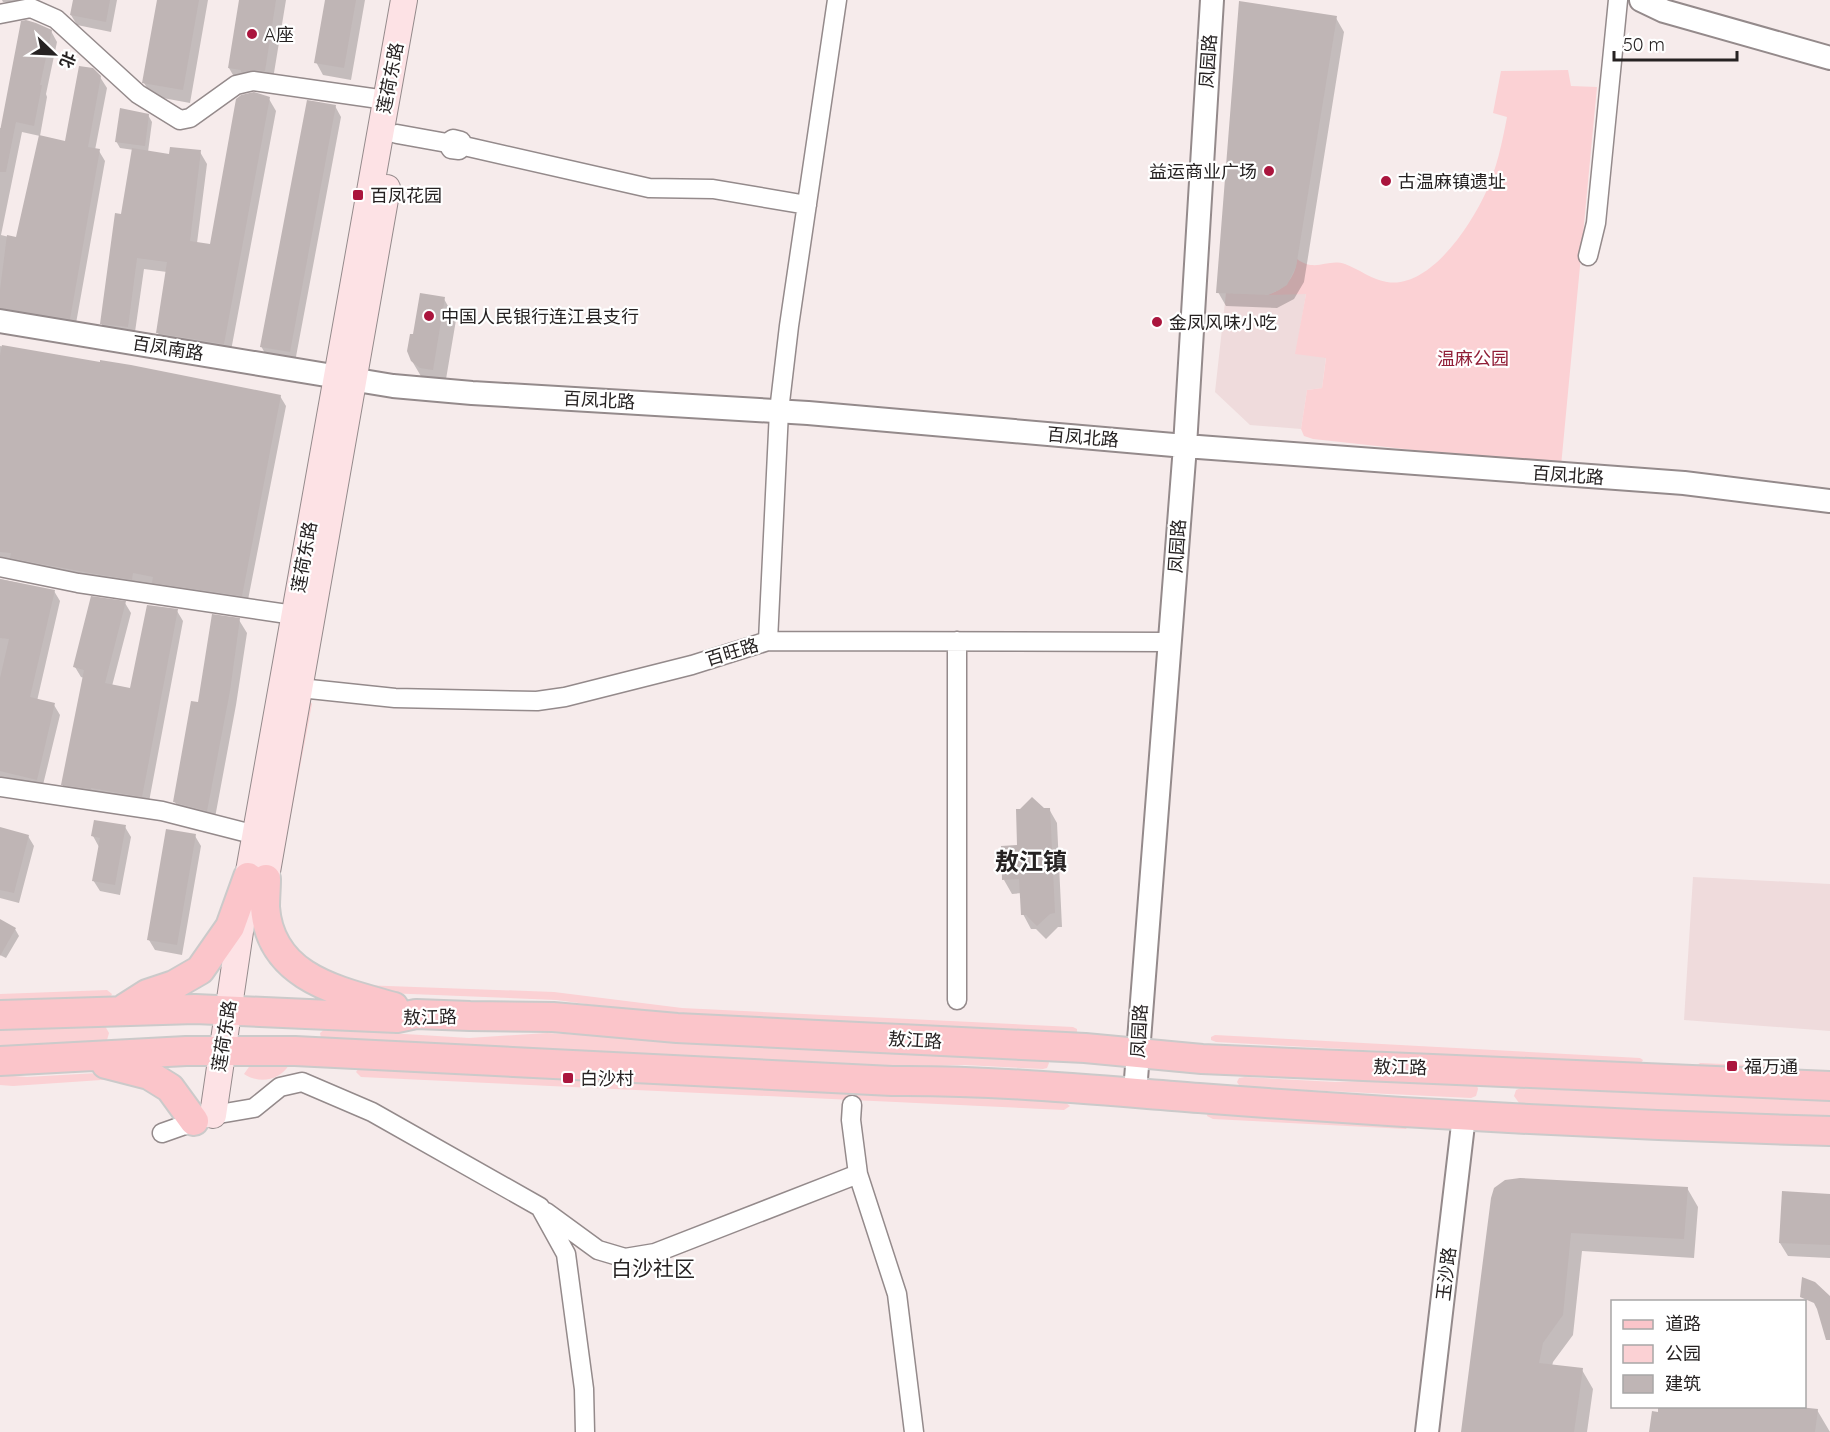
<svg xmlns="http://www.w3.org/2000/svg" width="1830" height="1432" viewBox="0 0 1830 1432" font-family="Quicksand,'Noto Sans SC',sans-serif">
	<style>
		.built { fill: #efdbdc }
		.green { fill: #fbd1d4 }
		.shadow { fill: #0003 }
		.building { fill: #bfb5b5 }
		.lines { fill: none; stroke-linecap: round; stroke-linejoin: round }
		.minor-casing { stroke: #948a8b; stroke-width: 21 }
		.tertiary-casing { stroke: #948a8b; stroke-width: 26 }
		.secondary-casing { stroke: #948a8b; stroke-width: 28 }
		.primary-casing { stroke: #cbcaca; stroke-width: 32 }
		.minor { stroke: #fff; stroke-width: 18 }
		.tertiary { stroke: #fff; stroke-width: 22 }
		.secondary { stroke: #fde2e5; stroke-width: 26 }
		.primary { stroke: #fbc5ca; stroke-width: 28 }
		.poi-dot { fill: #aa153d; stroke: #fff; stroke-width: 2 }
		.labels { text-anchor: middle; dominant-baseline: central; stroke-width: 4.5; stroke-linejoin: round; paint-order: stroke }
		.poi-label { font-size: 18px; fill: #262222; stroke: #fff; text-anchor: start }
		.street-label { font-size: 18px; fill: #262222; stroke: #fff }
		.park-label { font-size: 18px; fill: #901e37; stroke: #fff }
		.quarter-label { font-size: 21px; fill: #262222; stroke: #fff }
		.district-label { font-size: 24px; font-weight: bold; fill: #262222; stroke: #fff }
	</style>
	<rect width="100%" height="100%" fill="#f6ebeb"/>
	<!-- built -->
	<path class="built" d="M 1226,293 L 1306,294 L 1296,353 L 1326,357 L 1322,388 L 1307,390 L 1301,429 L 1250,425 L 1215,392 Z
		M 1693,877 L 1830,884 L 1830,1031 L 1684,1020 Z"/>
	<!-- green -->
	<path class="green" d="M 1568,70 L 1571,86 L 1597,87 L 1561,466 L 1313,439 L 1304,436 L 1301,429 L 1307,390 L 1322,388 L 1326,358 L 1295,354 L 1306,294 L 1268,295 C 1286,288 1295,278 1297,259 C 1316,273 1327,258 1345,264 C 1359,269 1372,280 1387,282 C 1430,289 1471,225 1486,192 C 1497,168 1502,143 1507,117 L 1493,113 L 1501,71 Z
		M 309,699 L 312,704 L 289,825 L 287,830 Z
		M 361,985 L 554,992 L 682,1008 L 1073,1027 L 1077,1029 L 1077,1032 L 1073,1035 L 676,1016 L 556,1000 L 361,992 Z
		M 107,990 L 112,994 L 108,1002 L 0,1005 L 0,994 Z
		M 97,1025 L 105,1026 L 109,1033 L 107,1040 L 101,1042 L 0,1046 L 0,1028 Z
		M 325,1029 L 469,1038 L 547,1033 L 1042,1058 L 1047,1059 L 1049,1063 L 1047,1068 L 1043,1069 L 964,1065 L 893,1068 L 321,1038 L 320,1033 Z
		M 1215,1035 L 1640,1058 L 1643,1060 L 1640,1065 L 1216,1042 L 1211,1040 L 1211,1037 Z
		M 1700,1063 L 1772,1066 L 1774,1070 L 1700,1069 L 1696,1066 Z
		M 251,1064 L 289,1065 C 279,1081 259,1084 244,1074 Z
		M 359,1068 L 1065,1102 L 1070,1106 L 1064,1110 L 361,1077 L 356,1072 Z
		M 115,1072 L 116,1079 L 13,1086 L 0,1085 L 0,1075 L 27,1077 Z
		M 1245,1077 L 1335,1082 L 1415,1079 L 1477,1085 L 1478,1089 L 1476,1096 L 1471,1098 L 1244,1087 L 1239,1085 L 1237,1082 L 1239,1078 Z
		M 1521,1088 L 1830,1101 L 1830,1118 L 1519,1103 L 1514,1096 L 1516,1090 Z
		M 1208,1112 L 1409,1125 L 1406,1129 L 1213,1119 L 1207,1116 Z"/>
	<!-- shadow -->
	<path class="shadow" d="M 2,0 L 32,0 L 31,3 L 3,2 Z
		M 74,0 L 117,0 L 111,32 L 77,25 L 71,15 Z
		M 159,0 L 208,0 L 190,103 L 152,96 L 144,83 Z
		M 240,0 L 286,0 L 272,85 L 237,82 L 229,68 Z
		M 327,0 L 365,0 L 351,80 L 323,75 L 316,62 Z
		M 1336,18 L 1344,32 L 1304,282 L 1294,299 L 1277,308 L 1226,306 L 1218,292 Z
		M 51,31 L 57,42 L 46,94 L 47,97 L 40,136 L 22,132 L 1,235 L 17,239 L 100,77 L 107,88 L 95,150 L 99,151 L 105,161 L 75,329 L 0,317 L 0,128 L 2,128 Z
		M 269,99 L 276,111 L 230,356 L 165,345 L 158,333 L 167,272 L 144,269 L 134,339 L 108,335 L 101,323 L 134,150 L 120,148 L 116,141 L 148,115 L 152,122 L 148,152 L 170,156 L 200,152 L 207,164 L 197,243 L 211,245 Z
		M 335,106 L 341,117 L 295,362 L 267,357 L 261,346 Z
		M 444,299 L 456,320 L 444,391 L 425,383 L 412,361 L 414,336 Z
		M 0,346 L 280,396 L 286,406 L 247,605 L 139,582 L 137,589 L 0,568 Z
		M 0,579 L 54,591 L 60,601 L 37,701 L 54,705 L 60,715 L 42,789 L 0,779 Z
		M 125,603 L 131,613 L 112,686 L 132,690 L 177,611 L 183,621 L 148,807 L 68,795 L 62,784 L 84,678 L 81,677 L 75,667 Z
		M 239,620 L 247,633 L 236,705 L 214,823 L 182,815 L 175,802 L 200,704 Z
		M 1049,809 L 1057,823 L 1062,927 L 1058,927 L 1046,939 L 1036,929 L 1031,929 L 1023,914 L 1022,893 L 1012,894 L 1004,880 L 1019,846 L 1044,810 Z
		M 125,827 L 131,837 L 120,895 L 100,891 L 93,880 L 99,847 L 93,836 Z
		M 0,833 L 28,836 L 34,846 L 19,903 L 0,898 Z
		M 195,836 L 201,846 L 182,955 L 155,950 L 149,940 Z
		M 0,920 L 15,929 L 19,936 L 6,958 L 0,955 Z
		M 1687,1188 L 1698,1207 L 1694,1258 L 1582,1251 L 1573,1335 L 1553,1362 L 1552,1366 L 1582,1370 L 1593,1389 L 1587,1432 L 1463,1432 L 1492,1198 Z
		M 1830,1195 L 1830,1258 L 1788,1256 L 1780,1243 Z
		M 1804,1405 L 1807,1409 L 1817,1410 L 1830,1432 L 1650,1432 L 1670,1415 L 1671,1406 L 1688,1408 L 1804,1406 Z"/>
	<!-- building -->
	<path class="building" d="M 73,0 L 110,0 L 106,22 L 70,15 Z
		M 157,0 L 199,0 L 183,90 L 142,83 Z
		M 239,0 L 276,0 L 265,71 L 254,70 L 241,72 L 241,70 L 228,68 Z
		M 325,0 L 356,0 L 344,68 L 314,63 Z
		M 1239,1 L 1337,16 L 1296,267 L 1287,285 L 1279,290 L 1268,295 L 1216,293 Z
		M 26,20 L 36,23 L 52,30 L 40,85 L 42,85 L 34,126 L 16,122 L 6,172 L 0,172 L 0,131 L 21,21 Z
		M 79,66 L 93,68 L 101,76 L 88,147 L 100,149 L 70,319 L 0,308 L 0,290 L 7,235 L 16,237 L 39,135 L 65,141 Z
		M 254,92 L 270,97 L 224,344 L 156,333 L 167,262 L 137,258 L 128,327 L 100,324 L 115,213 L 121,214 L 132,148 L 169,154 L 170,147 L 201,150 L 190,241 L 210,244 L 236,99 L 241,95 Z
		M 307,100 L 336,105 L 290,352 L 260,347 Z
		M 120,108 L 149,114 L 145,146 L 115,142 Z
		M 420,293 L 445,297 L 433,370 L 420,368 L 411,361 L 407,351 L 410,334 L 413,334 Z
		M 2,345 L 100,362 L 100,360 L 131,365 L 281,395 L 242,596 L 152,583 L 153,577 L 133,573 L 132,580 L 90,573 L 10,558 L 11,553 L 0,552 L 0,356 Z
		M 0,579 L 55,590 L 30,697 L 55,703 L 37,780 L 0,771 L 0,678 L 9,639 L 0,638 Z
		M 91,596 L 126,601 L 105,683 L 130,688 L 147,605 L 178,609 L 142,797 L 91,788 L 91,789 L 61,785 L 84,670 L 73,667 Z
		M 212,614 L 240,618 L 230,691 L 207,811 L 173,802 L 191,701 L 198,702 Z
		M 1032,797 L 1044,808 L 1050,808 L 1055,913 L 1050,914 L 1037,926 L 1026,915 L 1021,915 L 1019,879 L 1002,880 L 1001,846 L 1017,845 L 1016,809 L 1020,809 Z
		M 94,820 L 126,825 L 115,885 L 92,881 L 100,838 L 91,836 Z
		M 0,827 L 29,835 L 14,893 L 0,890 Z
		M 166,829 L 196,834 L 177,945 L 147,940 Z
		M 0,919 L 16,928 L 0,956 Z
		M 1520,1178 L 1688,1187 L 1684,1239 L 1571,1233 L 1563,1315 L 1543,1343 L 1539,1363 L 1583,1368 L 1574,1432 L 1461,1432 L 1491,1198 L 1494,1188 L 1505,1180 Z
		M 1782,1191 L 1830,1194 L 1830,1245 L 1779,1243 Z
		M 1802,1277 L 1815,1282 L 1830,1296 L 1830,1340 L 1826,1340 L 1817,1309 L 1814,1303 L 1800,1297 Z
		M 1658,1407 L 1799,1407 L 1818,1409 L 1815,1432 L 1649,1432 L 1652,1411 L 1658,1412 Z"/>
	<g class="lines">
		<!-- minor casing -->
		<g class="minor-casing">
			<path id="minor" d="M 0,14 L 31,8 L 56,19 L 138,94 L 180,120 L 190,118 L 236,85 L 253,81 L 386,100
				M 397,134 L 447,143
				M 464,146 L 459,150 L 451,149 L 447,143 L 453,139 L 461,141 L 464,146 L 649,188 L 713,189 L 807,205
				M 1588,256 L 1596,223 L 1618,0
				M 0,567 L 78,583 L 294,615
				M 768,641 L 779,411 L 789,326 L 837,0
				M 300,688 L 395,698 L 537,701 L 565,697 L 692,665 L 768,641 L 1169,642
				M 0,787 L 162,811 L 256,835
				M 957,1000 L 957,641
				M 852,1105 L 851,1120 L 858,1174 L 897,1294 L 914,1432
				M 162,1133 L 213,1115 L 254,1108 L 280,1087 L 302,1082 L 372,1112 L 540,1207 L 566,1254 L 584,1389 L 585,1432
				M 546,1212 L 598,1250 L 625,1258 L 655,1253 L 858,1174"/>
		</g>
		<!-- tertiary casing -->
		<g class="tertiary-casing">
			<path id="tertiary" d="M 1641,0 L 1664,11 L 1830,58
				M 0,321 L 393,386 L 472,393 L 808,413 L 1185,446 L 1684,483 L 1830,501
				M 1135,1092 L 1185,446 L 1212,0
				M 1427,1432 L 1464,1116"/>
		</g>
		<!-- secondary casing -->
		<g class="secondary-casing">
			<path id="secondary" d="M 262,900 L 387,188
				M 213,1115 L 248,877 L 404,0"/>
		</g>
		<!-- primary casing -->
		<g class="primary-casing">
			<path id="primary" d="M 266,879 C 266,888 265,897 265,907 C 270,978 338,991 394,1007
				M 125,1008 L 147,994 L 174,985 L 200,970 L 230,927 L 248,877
				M 0,1015 L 195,1009 L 397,1018 L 416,1014 L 470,1016 L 553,1017 L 677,1028 L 1085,1048 L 1202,1059 L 1830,1086
				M 0,1061 L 186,1051 L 295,1051 L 892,1081 C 996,1080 1095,1090 1199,1098 C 1409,1114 1619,1125 1830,1131
				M 106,1064 L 149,1075 L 170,1088 L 194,1121"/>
		</g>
		<!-- minor -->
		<use href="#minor" class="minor"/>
		<!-- tertiary -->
		<use href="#tertiary" class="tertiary"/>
		<!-- secondary -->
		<use href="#secondary" class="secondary"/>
		<!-- primary -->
		<use href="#primary" class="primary"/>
	</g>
	<!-- markers -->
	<g class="poi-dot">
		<circle cx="252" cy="34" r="6"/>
		<circle cx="1269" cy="171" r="6"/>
		<circle cx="1386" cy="181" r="6"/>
		<rect x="352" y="189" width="12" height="12" rx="3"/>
		<circle cx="429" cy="316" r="6"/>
		<circle cx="1157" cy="322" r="6"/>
		<rect x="1726" y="1060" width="12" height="12" rx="3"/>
		<rect x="562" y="1072" width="12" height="12" rx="3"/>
	</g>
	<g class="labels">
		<!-- poi labels -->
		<g class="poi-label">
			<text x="264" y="34">A座</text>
			<text x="1257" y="171" text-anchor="end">益运商业广场</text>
			<text x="1398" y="181">古温麻镇遗址</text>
			<text x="370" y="195">百凤花园</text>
			<text x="441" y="316">中国人民银行连江县支行</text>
			<text x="1169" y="322">金凤风味小吃</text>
			<text x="1744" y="1066">福万通</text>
			<text x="580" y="1078">白沙村</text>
		</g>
		<!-- street labels -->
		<g class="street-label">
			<text transform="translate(1208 61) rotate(-86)">凤园路</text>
			<text transform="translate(390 78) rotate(-79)">莲荷东路</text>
			<text transform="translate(168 348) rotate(9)">百凤南路</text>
			<text transform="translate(599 400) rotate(3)">百凤北路</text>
			<text transform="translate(1083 437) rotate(5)">百凤北路</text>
			<text transform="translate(1568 475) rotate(4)">百凤北路</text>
			<text transform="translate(1177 546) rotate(-86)">凤园路</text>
			<text transform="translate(304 557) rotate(-80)">莲荷东路</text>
			<text transform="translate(732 652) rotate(-17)">百旺路</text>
			<text transform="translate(430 1017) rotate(-1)">敖江路</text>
			<text transform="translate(1139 1031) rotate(-87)">凤园路</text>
			<text transform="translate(224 1036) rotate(-81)">莲荷东路</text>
			<text transform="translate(915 1040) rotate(3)">敖江路</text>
			<text transform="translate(1400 1067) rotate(1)">敖江路</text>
			<text transform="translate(1446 1274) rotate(-83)">玉沙路</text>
		</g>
		<!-- park labels -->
		<g class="park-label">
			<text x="1473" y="358">温麻公园</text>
		</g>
		<!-- quarter labels -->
		<g class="quarter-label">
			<text x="653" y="1268">白沙社区</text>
		</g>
		<!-- district labels -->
		<g class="district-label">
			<text x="1031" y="861">敖江镇</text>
		</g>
	</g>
	<!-- legend -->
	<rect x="1611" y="1300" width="195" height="108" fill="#ffffff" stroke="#a8a7a7" stroke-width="1.5"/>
	<rect x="1623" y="1320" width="30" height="9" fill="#fbc5ca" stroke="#a8a7a7" stroke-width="1.5"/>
	<text x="1665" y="1330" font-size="18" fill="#262222">道路</text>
	<rect x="1623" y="1345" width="30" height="18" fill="#fbd1d4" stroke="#a8a7a7" stroke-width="1.5"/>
	<text x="1665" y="1360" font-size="18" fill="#262222">公园</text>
	<rect x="1623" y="1375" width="30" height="18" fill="#bfb5b5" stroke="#a8a7a7" stroke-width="1.5"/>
	<text x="1665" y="1390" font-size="18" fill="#262222">建筑</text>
	<!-- north arrow -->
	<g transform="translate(54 54) rotate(113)" stroke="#ffffff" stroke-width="4.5" paint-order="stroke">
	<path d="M0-4.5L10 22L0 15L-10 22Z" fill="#262222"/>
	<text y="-9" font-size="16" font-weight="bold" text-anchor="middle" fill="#262222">北</text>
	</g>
	<!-- scale -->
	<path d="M1614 51v9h123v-9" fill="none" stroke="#262222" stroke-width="3"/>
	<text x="1623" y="51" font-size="18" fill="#262222" stroke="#ffffff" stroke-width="4.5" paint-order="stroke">50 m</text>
</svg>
